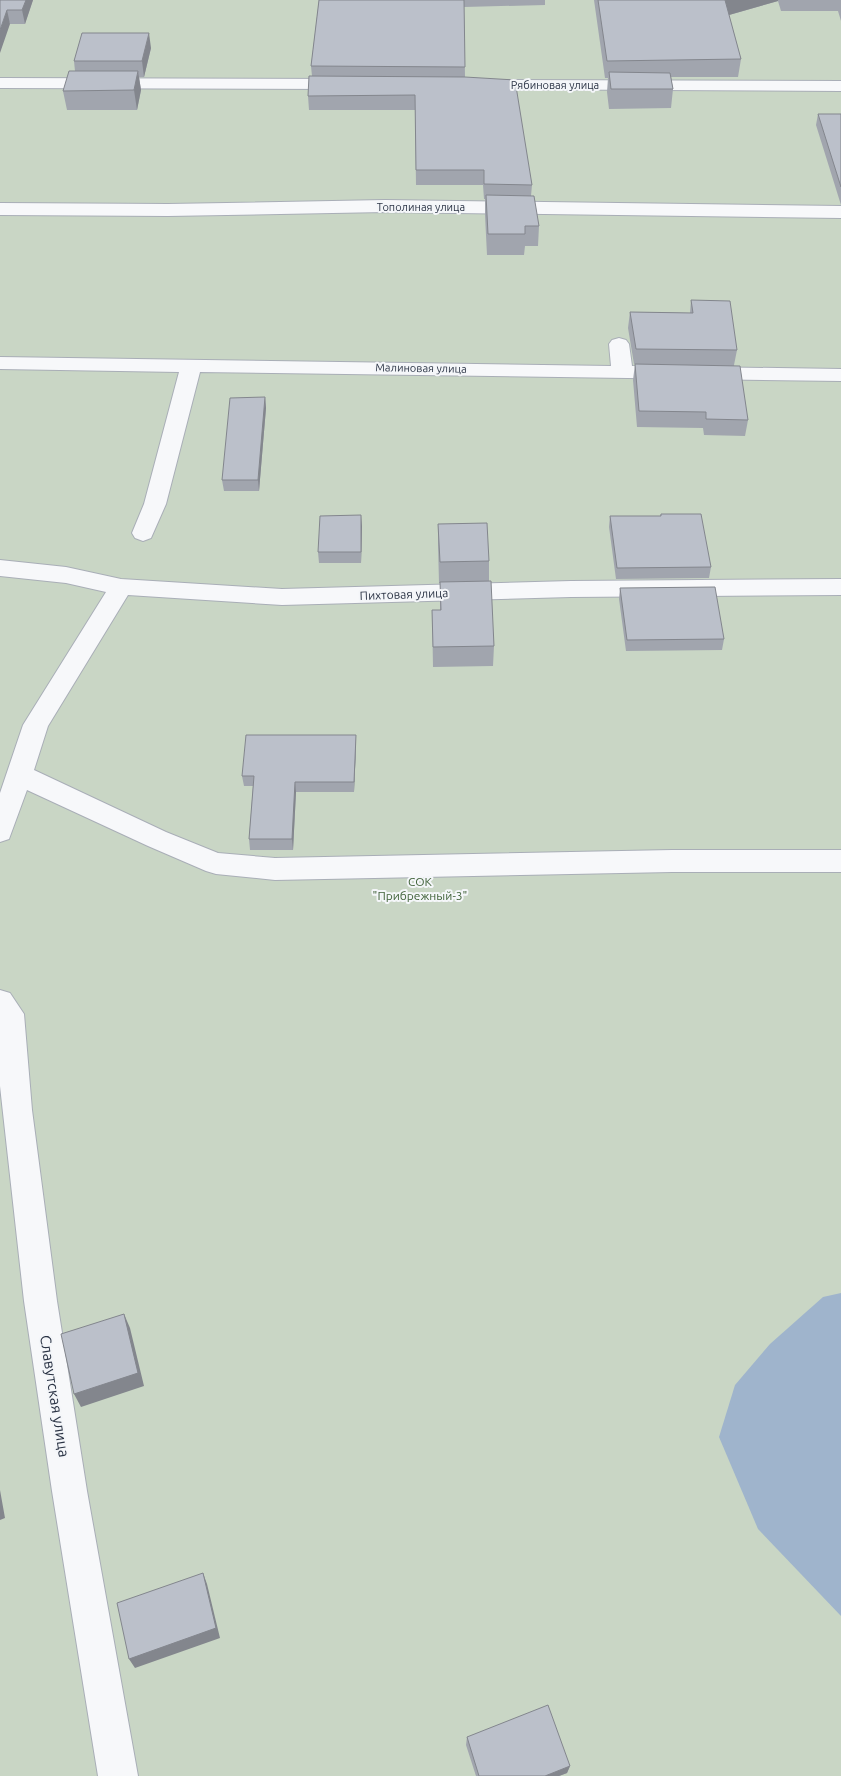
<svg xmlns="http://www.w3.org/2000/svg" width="841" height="1776" viewBox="0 0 841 1776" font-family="Ubuntu,sans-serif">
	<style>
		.green { fill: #c9d6c5 }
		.water { fill: #9fb4cc }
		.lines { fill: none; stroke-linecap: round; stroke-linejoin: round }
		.minor-casing { stroke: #a9aeb7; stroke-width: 2 }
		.minor { fill: #f7f8fa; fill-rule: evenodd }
		.wall { fill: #a1a5ae }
		.shaded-wall { fill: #83868d }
		.building { fill: #bbc0ca; stroke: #83868d }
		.labels { text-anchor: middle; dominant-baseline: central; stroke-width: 4; stroke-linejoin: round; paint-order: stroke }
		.far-street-label { font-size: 11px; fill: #2b3445; stroke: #f4f6f9 }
		.street-label { font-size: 12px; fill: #2b3445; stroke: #f4f6f9 }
		.park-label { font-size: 12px; fill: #3f6138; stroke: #f4f6f9 }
		.near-street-label { font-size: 15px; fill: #2b3445; stroke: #f4f6f9 }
	</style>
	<rect width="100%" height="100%" fill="#e4e7ec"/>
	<!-- green -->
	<path class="green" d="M 0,0 L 841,0 L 841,1776 L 0,1776 Z"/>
	<!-- water -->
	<path class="water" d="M 841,1293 L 841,1616 L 758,1529 L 719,1437 L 735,1385 L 770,1344 L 823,1297 Z"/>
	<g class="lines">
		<!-- minor casing -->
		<g class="minor-casing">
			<path id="minor" d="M 0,78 L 346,79 L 352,80 L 354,84 L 352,88 L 346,89 L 0,88 Z
				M 479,80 L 841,81 L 841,91 L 473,89 L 471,85 L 473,81 Z
				M 385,200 L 841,206 L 841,218 L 385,212 L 168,216 L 0,215 L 0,203 L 168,204 Z
				M 619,338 L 626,340 L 629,344 L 632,366 L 841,369 L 841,381 L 200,372 L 166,504 L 151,538 L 143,541 L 135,538 L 132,533 L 144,504 L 179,372 L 0,369 L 0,357 L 611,366 L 609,344 L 612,340 Z
				M 0,560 L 66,567 L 121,579 L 282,589 L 571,581 L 841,579 L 841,595 L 571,597 L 282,605 L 128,595 L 48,726 L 34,770 L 166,832 L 218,853 L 275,858 L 672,850 L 841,850 L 841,872 L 672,872 L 275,880 L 216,874 L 206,871 L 148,846 L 27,790 L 9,839 L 0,842 L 0,793 L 23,725 L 106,592 L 66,583 L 0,576 Z
				M 0,990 L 10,993 L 24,1014 L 32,1110 L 57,1301 L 87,1491 L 138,1776 L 98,1776 L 52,1491 L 24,1301 L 0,1086 Z"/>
		</g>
		<!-- minor -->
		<use href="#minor" class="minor"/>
	</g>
	<!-- wall -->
	<path class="wall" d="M 0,0 L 33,0 L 25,24 L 10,24 Z
		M 319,0 L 545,0 L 545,5 L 464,7 L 465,77 L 532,185 L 531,196 L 539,226 L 538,246 L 525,246 L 524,255 L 487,255 L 485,215 L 485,199 L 484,199 L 483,185 L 416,185 L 415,110 L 309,110 L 308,96 L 312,76 L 311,66 Z
		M 594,0 L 841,0 L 841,21 L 838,11 L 781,11 L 778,1 L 729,15 L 741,59 L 738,77 L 671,77 L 673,89 L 671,108 L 609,109 L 607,92 L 608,78 L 605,78 Z
		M 151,48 L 144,77 L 139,77 L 141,90 L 137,110 L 67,110 L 63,91 L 75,71 L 74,61 Z
		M 818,114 L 841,114 L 841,205 L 816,125 Z
		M 691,300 L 737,350 L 734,365 L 748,420 L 745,436 L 704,435 L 703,428 L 637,427 L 633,380 L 635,364 L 634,364 L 628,328 L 630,312 L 690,313 Z
		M 265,397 L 266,408 L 259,491 L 224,491 L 222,480 Z
		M 661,514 L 711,567 L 709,578 L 616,579 L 609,527 L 610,516 L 660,516 Z
		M 438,524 L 489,561 L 489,581 L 494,646 L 493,666 L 433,667 L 432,610 L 440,610 L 440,583 L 439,583 L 438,544 Z
		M 362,526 L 361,563 L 319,563 L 318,552 Z
		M 620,588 L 724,639 L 722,650 L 626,651 L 619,599 Z
		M 356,735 L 356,746 L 354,792 L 296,792 L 293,850 L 250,850 L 249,839 L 253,786 L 244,786 L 242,776 Z
		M 467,1737 L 570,1766 L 567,1773 L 559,1776 L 476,1776 L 466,1745 Z"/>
	<!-- shaded-wall -->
	<path class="shaded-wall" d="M 26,0 L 33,0 L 25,24 L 22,10 Z
		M 724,0 L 778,0 L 778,1 L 722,17 Z
		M 7,10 L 10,24 L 0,53 L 0,30 Z
		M 149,33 L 151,48 L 144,77 L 142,61 Z
		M 138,71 L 141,90 L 137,110 L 134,90 Z
		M 265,397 L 266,408 L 259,491 L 258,480 Z
		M 361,515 L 362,526 L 361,563 Z
		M 356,735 L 356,746 L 354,792 L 354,782 Z
		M 295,782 L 296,792 L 293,850 L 292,839 Z
		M 124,1314 L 130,1328 L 144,1386 L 81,1407 L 74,1394 Z
		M 0,1490 L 5,1518 L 0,1520 Z
		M 203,1573 L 207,1584 L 220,1638 L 135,1668 L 129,1659 Z
		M 570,1766 L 567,1773 L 559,1776 L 545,1776 Z"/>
	<!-- building -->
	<path class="building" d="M 0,0 L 26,0 L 22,10 L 7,10 L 0,30 Z
		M 319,0 L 464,0 L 465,67 L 311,66 Z
		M 598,0 L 725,0 L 741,59 L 607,61 Z
		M 82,33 L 149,33 L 142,61 L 74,61 Z
		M 69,71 L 138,71 L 134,90 L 63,91 Z
		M 609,72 L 670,73 L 673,89 L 611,89 Z
		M 309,76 L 465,77 L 515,80 L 532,185 L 484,184 L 484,170 L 416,170 L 415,95 L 308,96 Z
		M 818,114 L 841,114 L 841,187 Z
		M 486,195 L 534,196 L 539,226 L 525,226 L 525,234 L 488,234 Z
		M 691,300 L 730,301 L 737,350 L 636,349 L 630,312 L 693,313 Z
		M 635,364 L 740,366 L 748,420 L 706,419 L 706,412 L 639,411 Z
		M 265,397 L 258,480 L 222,480 L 230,398 Z
		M 661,514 L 701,514 L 711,567 L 617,568 L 610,516 L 661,516 Z
		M 361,515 L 361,552 L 318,552 L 320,516 Z
		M 487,523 L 489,561 L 440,562 L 438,524 Z
		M 491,581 L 494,646 L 433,647 L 432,610 L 441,610 L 440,582 Z
		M 715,587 L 724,639 L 627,640 L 620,588 Z
		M 246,735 L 356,735 L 354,782 L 295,782 L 292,839 L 249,839 L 254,776 L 242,776 Z
		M 124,1314 L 138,1373 L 74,1394 L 61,1334 Z
		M 203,1573 L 216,1628 L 129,1659 L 117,1603 Z
		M 548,1705 L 570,1766 L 545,1776 L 479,1776 L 467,1737 Z"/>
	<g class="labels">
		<!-- far-street labels -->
		<g class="far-street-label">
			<text x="555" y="85">Рябиновая улица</text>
			<text x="421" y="207">Тополиная улица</text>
			<text transform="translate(421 368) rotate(1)">Малиновая улица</text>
		</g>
		<!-- street labels -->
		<g class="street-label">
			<text transform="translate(404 594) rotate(-2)">Пихтовая улица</text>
		</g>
		<!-- park labels -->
		<g class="park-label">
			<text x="420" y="881">СОК<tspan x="420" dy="14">"Прибрежный-3"</tspan></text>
		</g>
		<!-- near-street labels -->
		<g class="near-street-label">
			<text transform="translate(55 1396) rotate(81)">Славутская улица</text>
		</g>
	</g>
</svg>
